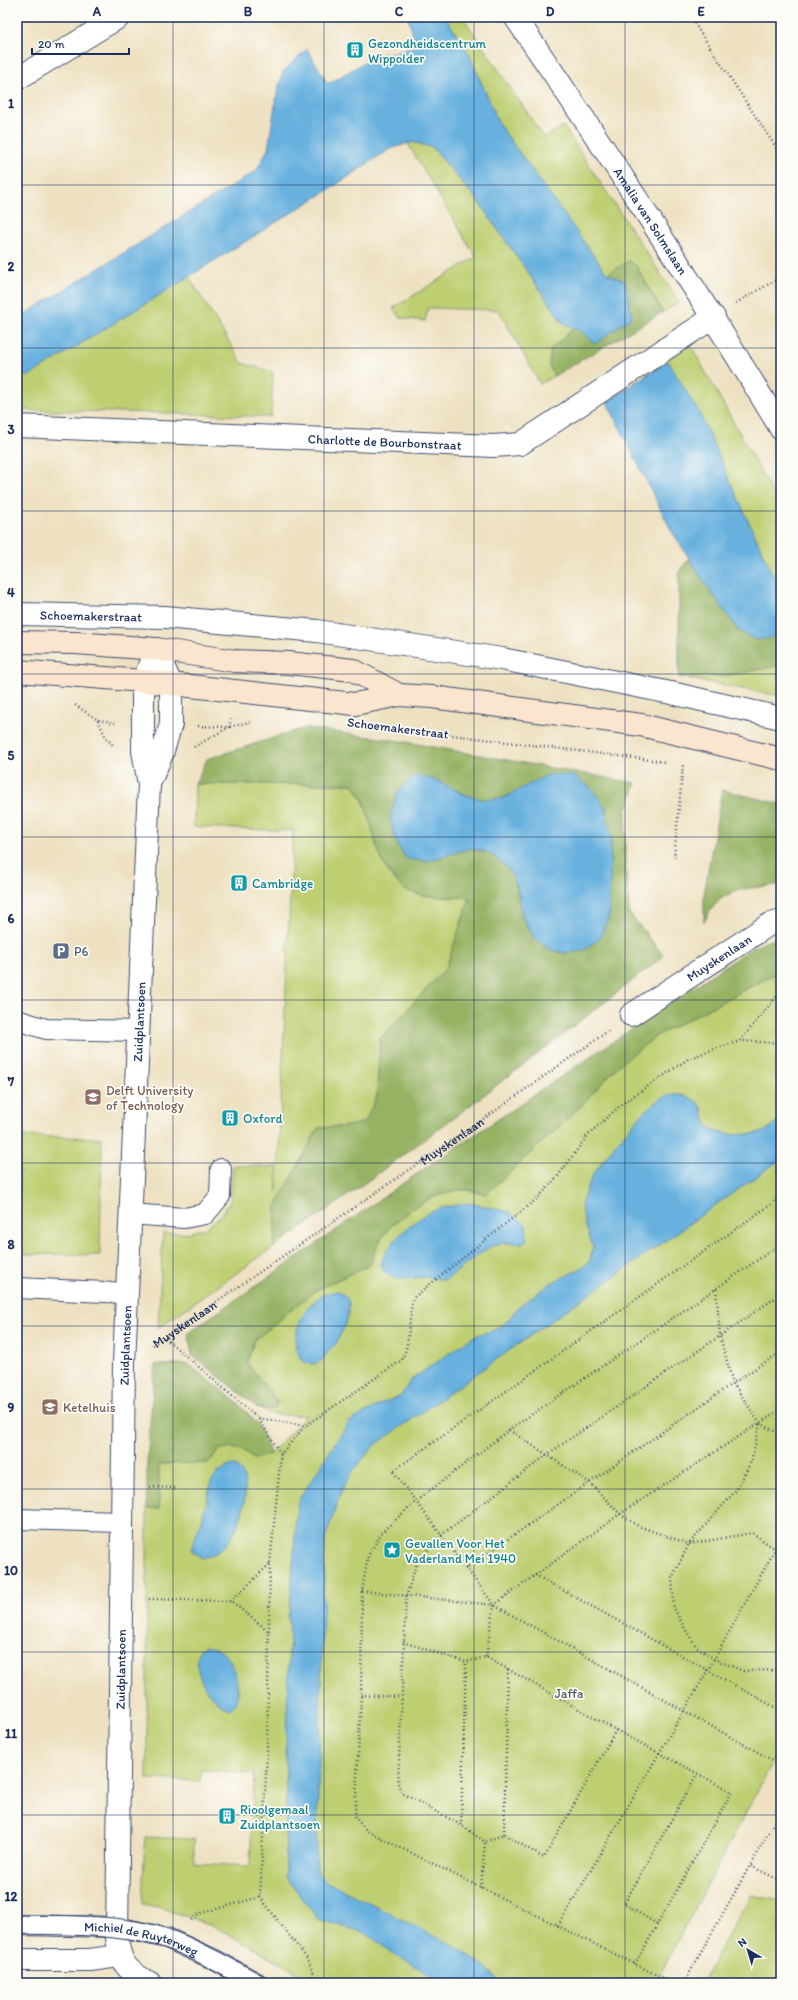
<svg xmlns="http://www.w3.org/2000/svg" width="798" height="2000" viewBox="0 0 798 2000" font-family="Itim,sans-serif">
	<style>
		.green { fill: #becf72; stroke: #6c7f68; fill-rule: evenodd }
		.forest { fill: #96b264; stroke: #587061; fill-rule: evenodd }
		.water { fill: #68b1df; stroke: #42709e }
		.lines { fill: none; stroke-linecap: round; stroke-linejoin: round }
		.service-casing { stroke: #3b4a6d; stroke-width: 22 }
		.minor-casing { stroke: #3b4a6d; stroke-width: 24 }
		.tertiary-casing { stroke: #3b4a6d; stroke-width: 24 }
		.secondary-casing { stroke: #3b4a6d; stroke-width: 24 }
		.path { stroke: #3b4a6d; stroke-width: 2.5; stroke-dasharray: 1 3; stroke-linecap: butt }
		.service { stroke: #fff; stroke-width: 20 }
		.minor { stroke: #fff; stroke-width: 22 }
		.tertiary { stroke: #fff; stroke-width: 22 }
		.secondary { stroke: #fce5cf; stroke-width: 22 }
		.tram { stroke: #1b2f5e; stroke-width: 1 }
		.grid { fill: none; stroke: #1b2f5e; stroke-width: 1; stroke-opacity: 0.55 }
		.labels { text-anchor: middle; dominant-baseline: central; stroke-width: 3.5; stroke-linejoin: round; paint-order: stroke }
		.culture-label { font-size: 13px; fill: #0d838f; stroke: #fdfcf7; text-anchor: start }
		.street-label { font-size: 13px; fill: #1b2f5e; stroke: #fdfcf7 }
		.service-label { font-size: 13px; fill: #4e5e75; stroke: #fdfcf7; text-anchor: start }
		.education-label { font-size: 13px; fill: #785e54; stroke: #fdfcf7; text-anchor: start }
		.park-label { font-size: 13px; fill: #4c5f64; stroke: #fdfcf7 }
		.neatline { fill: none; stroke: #1b2f5e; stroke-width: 1.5 }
		.grid-label { font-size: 13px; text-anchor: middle; font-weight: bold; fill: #1b2f5e }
	</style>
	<rect width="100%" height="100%" fill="#fdfcf7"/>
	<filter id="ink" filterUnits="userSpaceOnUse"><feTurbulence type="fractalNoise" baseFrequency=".025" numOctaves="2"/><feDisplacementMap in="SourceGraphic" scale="8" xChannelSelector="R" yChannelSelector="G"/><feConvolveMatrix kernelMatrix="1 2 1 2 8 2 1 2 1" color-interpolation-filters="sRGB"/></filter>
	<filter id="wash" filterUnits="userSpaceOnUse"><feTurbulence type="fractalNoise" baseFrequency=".012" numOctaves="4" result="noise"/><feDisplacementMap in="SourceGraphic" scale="16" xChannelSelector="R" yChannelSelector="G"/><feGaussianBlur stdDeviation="0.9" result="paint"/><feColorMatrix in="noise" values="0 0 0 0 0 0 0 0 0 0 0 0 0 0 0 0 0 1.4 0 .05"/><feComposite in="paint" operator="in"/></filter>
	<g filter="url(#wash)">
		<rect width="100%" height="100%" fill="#eee1c1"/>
		<!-- green -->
		<path class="green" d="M 445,17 L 463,17 L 544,138 L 563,126 L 679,302 L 663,312 L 636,266 L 629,261 L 607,274 L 500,126 L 468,52 Z
			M 412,142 L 432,147 L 478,201 L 563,323 L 574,328 L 551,349 L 549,365 L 554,376 L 540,384 L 499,310 L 428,308 L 425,321 L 401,318 L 393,308 L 476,257 L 408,144 Z
			M 189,277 L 242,363 L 273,372 L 271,417 L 164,413 L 17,410 L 17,375 L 29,375 Z
			M 690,344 L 781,508 L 781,610 L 776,582 L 699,413 L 668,361 L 607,402 Z
			M 781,665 L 781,696 L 679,677 L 725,676 Z
			M 195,784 L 353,784 C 364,799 368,814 373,832 C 388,894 411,898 470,897 L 446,968 L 380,1039 L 377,1096 L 365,1122 L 349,1126 L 318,1128 L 276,1207 L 274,1247 L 158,1328 L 163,1233 L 187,1233 L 206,1228 L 222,1214 L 231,1200 L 233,1165 L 277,1167 L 277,1191 L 293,831 L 194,827 Z
			M 781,971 L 781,1119 L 764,1132 L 737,1135 L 719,1134 L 707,1126 L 702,1108 L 683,1095 L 668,1095 L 657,1101 L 642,1114 L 616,1144 L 594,1173 L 587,1188 L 585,1224 L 593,1247 L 590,1261 L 581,1269 L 562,1278 L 518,1307 L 506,1323 L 490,1332 L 476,1335 L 411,1380 L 401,1396 L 382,1403 L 300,1498 L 297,1507 L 290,1609 L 288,1616 L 290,1630 L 286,1749 L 286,1877 L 319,1919 L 366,1933 L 389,1951 L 434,1977 L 448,1983 L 316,1983 L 212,1925 L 158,1907 L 142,1904 L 145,1837 L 194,1839 L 194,1863 L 250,1866 L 254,1773 L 201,1770 L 200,1781 L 147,1779 L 147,1508 L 159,1509 L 158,1464 L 208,1463 L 220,1449 C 235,1447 242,1448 254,1459 L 270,1454 L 306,1416 L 271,1414 L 258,1408 L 275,1409 L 277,1401 L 247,1363 L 254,1341 L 314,1291 L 371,1264 C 374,1253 378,1242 385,1233 C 402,1212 440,1188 468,1190 C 474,1191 480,1193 486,1194 L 575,1112 L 619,1065 L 656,1036 ZM 470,1203 L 523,1243 L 500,1243 L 489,1247 L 445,1280 C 438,1279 430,1277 423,1277 C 408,1279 386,1283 381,1264 L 462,1205 ZM 339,1294 C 344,1297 349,1300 349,1306 C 350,1319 339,1341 330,1349 L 295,1347 C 296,1331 306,1301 323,1296 C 328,1294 334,1294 339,1294 ZM 211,1482 L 245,1496 L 242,1515 L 228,1542 L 200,1524 ZM 200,1649 L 231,1662 L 239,1693 L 206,1689 L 198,1666 Z
			M 20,1136 L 102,1138 L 100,1255 L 18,1254 Z
			M 781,1159 L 781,1747 L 655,1983 L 499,1983 L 492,1973 L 325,1881 L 318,1874 L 315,1858 L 325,1539 C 331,1516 338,1491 352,1472 C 359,1462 367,1454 375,1445 Z
			M 751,1895 L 781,1901 L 781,1983 L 701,1983 Z"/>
		<!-- forest -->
		<path class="forest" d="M 629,261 L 636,266 L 663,312 L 554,376 L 549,365 L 551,349 L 574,328 L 581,331 L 625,281 L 607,274 Z
			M 689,559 L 738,630 L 777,633 L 781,620 L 781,665 L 725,676 L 679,677 L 679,571 Z
			M 305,728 L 400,741 L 636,783 L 626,812 L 625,855 L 629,913 L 664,956 C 536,1056 408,1155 274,1247 L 276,1207 L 318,1128 L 349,1126 L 365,1122 L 377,1096 L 380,1039 L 446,968 L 470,898 C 449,896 427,899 407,891 C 403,889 399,884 396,880 C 368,852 377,814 353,784 L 195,784 L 207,759 ZM 438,781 C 457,791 483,807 505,797 C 514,794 522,788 530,784 L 611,834 L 609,915 L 600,938 C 592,942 574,953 566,953 C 546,953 530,936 523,918 C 517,902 520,884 508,869 C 499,857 485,852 471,848 Z
			M 722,790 L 781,804 L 781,884 C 745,890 722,885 704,922 L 704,894 Z
			M 781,936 L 781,971 L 656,1036 L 619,1065 L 575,1112 L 486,1194 C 480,1193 474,1191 468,1190 C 440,1188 402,1212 385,1233 C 378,1242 374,1253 371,1264 L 314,1291 L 254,1341 L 247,1363 L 277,1401 L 275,1409 L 258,1408 L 192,1355 L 188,1333 L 405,1182 L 753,947 Z
			M 188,1364 C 209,1381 234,1397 252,1418 C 261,1428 266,1441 270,1454 L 254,1459 C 243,1448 235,1447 220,1449 L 208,1463 L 159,1464 L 159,1509 L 147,1508 L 147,1462 L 155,1365 Z"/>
		<!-- water -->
		<path class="water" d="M 408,17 L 445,17 L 468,52 L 500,126 L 607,274 L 625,281 L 632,317 L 595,344 L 581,331 L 563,323 L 478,201 L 432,147 L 412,142 L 393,148 L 376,158 L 333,187 L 29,376 L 17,375 L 17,319 L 256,171 L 268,149 L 277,93 L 283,72 L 307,49 L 328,84 L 377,55 L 398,52 L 416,46 Z
			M 668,361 L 699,413 L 776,582 L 781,613 L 777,633 L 770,638 L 755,640 L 738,630 L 705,583 L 671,530 L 607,402 Z
			M 549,774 L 574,776 L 592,789 L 605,807 L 611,834 L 609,915 L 600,938 L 584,950 L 567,953 L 550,950 L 534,938 L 523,918 L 517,886 L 508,869 L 490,853 L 471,848 L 427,861 L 407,859 L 397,844 L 390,819 L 397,793 L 416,775 L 438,781 L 462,794 L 485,800 L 504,798 Z
			M 668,1095 C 680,1095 695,1095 701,1108 C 704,1113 703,1120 707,1125 C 715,1137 751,1136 763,1132 C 769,1130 776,1123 781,1119 L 781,1159 L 375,1445 L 352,1472 L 341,1492 L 325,1539 L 316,1867 L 318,1874 L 325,1881 C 353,1895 382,1910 410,1924 C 441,1940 478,1954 499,1983 L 448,1983 L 434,1977 L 389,1951 L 366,1933 L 318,1919 L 286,1877 L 286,1749 L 290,1630 L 288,1616 L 290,1609 L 297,1507 L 300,1498 L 349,1422 L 382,1403 L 401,1396 L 411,1380 L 476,1335 L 490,1332 L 506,1323 L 518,1307 L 551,1283 L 580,1269 L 590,1261 L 593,1247 L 585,1224 L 581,1205 L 587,1188 L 594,1173 L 616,1144 L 642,1114 L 657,1101 Z
			M 470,1203 L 509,1212 L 526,1225 L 527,1240 C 519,1246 509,1241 500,1243 C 485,1246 459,1271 445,1280 C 438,1279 431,1277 424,1277 C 412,1277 400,1283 388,1275 C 364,1261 415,1219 429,1213 C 442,1206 456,1206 470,1203 Z
			M 339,1291 L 347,1298 L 349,1305 L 346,1324 L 339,1336 L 337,1343 L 330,1349 L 322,1360 L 315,1364 L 304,1363 C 286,1342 301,1307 324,1295 C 329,1292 334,1292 339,1291 Z
			M 234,1465 C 257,1478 240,1526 228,1542 C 222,1551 212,1556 202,1558 L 191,1550 L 207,1505 L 211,1482 L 218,1473 L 226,1467 Z
			M 207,1646 C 214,1648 219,1649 224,1654 C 235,1663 246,1702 229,1709 C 209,1701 190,1671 200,1649 Z"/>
	</g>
	<g filter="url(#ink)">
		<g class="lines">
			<!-- service casing -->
			<g class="service-casing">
				<g id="service">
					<path d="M 17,1020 L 46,1029 L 139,1031"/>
					<path d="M 130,1214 L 184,1218 L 205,1214 L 220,1196 L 221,1169"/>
					<path d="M 17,1288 L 127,1293"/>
					<path d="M 17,1519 L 121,1522"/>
					<path id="s2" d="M 17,1925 L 117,1927 L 167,1938 L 215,1960 L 257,1983"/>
				</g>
			</g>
			<!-- minor casing -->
			<g class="minor-casing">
				<g id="minor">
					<path id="s3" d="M 515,17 C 608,152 697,289 781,429"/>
					<path id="s4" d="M 17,426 L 494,446 L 520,444 L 714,317"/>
					<path id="s5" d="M 17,614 L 165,617 L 317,631 L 502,659 L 671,693 L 781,718"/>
					<path id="s6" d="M 631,1015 L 770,924 L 781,921"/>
					<path d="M 17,1960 L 90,1960 L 119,1956"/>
				</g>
			</g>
			<!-- tertiary casing -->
			<g class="tertiary-casing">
				<g id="tertiary">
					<path d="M 17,79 L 119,17"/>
					<path d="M 149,784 L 162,754 L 171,724 L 171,684 L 156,649"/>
					<path id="s7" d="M 150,1983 C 127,1971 120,1964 117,1938 L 124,1364 L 149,784 L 143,751 L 143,681 L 156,649"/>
				</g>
			</g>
			<!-- secondary casing -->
			<g class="secondary-casing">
				<path id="secondary" d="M 17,642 L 76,643 L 156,649 L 235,661 L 289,663 L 353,670 L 399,695
					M 17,671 L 143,681 L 355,704 L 399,695 L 432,697 L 641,725 L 781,759"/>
			</g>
			<!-- path -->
			<g class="path">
				<path d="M 690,17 L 781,155"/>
				<path d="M 736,303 L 781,277"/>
				<path d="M 75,705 L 98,720 L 115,723"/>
				<path d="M 98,720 L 106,738 L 114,746"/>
				<path d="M 198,726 L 229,727 L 250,722"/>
				<path d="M 389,727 L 666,762"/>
				<path d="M 194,747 L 229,727 L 231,719"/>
				<path d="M 674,858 L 683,765"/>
				<path d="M 740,1041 L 781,991"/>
				<path d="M 781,1197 L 393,1471 L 494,1605 L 781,1765"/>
				<path d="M 716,1289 L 720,1336 L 733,1383 L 760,1424 L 781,1434"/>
				<path d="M 165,1338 L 258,1418 L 281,1454"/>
				<path id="s1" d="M 153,1345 L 495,1111 L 608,1031"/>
				<path d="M 259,1418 L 305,1426"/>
				<path d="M 760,1424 L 751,1462 L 737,1489 L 689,1544 L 672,1578 L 674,1608 L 685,1629 L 696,1646 L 714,1659 L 743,1671 L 776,1670 L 781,1668"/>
				<path d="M 509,1430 L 590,1483 L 620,1514 L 638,1526 L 689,1544 L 752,1533 L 781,1553"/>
				<path d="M 150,1487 L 177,1488"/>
				<path d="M 465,1569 L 733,1383 L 781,1352"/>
				<path d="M 535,1575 L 778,1709 L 781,1709"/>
				<path d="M 362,1591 L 494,1605 L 620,1514 L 781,1409"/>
				<path d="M 149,1599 L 231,1601 L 268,1631"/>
				<path d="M 231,1601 L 270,1564"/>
				<path d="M 403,1642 L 466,1662 L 486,1657 L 616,1730 L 732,1792 L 635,1964"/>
				<path d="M 486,1657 L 494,1605"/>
				<path d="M 361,1695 L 401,1697"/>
				<path d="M 616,1730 L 544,1858 L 504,1834 L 485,1842 L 461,1825 L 404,1794 L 398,1785 L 406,1597 L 417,1562 L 440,1536 L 548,1454 L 781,1294"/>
				<path d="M 461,1825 L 466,1662"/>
				<path d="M 504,1834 L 508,1669"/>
				<path d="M 751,1866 L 781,1881"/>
				<path d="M 481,1888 L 485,1842"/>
				<path d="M 260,1897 L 308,1960 L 313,1972 L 311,1983"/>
				<path d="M 191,1920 L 198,1914 L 260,1897 L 267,1752 L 270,1564 L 281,1454 L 305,1426 L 402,1360 C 411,1339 408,1320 413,1298 L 539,1197 L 558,1176 L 588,1135 L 622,1104 L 688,1059 L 711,1050 L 740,1041 L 781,1043"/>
				<path d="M 657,1924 L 624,1904 L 697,1774"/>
				<path d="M 558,1926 L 708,1670 L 781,1539"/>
				<path d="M 673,1983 L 367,1831 L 355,1817 L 361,1695 L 362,1591 L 368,1556 L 382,1532 L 415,1502 L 509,1430 L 781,1244"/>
				<path d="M 684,1983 L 781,1810"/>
			</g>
			<!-- service -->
			<use href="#service" class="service"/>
			<!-- minor -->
			<use href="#minor" class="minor"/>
			<!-- tertiary -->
			<use href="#tertiary" class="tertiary"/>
			<!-- secondary -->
			<use href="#secondary" class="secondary"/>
			<!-- tram -->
			<path class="tram" d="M 17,1915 C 66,1916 127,1913 174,1931 C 210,1945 243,1965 277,1983
				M 17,1934 C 59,1935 103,1934 145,1943 C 177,1949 207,1967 236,1983"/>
		</g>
	</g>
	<!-- grid -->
	<path class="grid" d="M 173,17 L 173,1983M 324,17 L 324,1983M 474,17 L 474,1983M 625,17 L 625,1983M 17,185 L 781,185M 17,348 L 781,348M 17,511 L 781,511M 17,674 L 781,674M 17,837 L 781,837M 17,1000 L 781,1000M 17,1163 L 781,1163M 17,1326 L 781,1326M 17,1489 L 781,1489M 17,1652 L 781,1652M 17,1815 L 781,1815"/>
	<!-- icons -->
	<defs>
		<g id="building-square" transform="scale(0.9)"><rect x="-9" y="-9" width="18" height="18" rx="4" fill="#0f9aa8" stroke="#fdfcf7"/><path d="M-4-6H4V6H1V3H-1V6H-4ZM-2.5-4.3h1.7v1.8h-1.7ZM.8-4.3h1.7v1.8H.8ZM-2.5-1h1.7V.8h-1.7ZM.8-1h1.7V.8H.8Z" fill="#fff"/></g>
		<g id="parking-square" transform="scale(0.9)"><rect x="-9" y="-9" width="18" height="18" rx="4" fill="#5c6f8a" stroke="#fdfcf7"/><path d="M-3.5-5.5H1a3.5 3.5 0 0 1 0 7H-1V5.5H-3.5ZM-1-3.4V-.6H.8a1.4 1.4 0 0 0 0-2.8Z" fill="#fff"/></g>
		<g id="university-square" transform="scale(0.9)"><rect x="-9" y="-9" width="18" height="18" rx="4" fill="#8d6e63" stroke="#fdfcf7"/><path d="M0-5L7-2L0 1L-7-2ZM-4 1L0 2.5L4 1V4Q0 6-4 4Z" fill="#fff"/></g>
		<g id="sight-square" transform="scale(0.9)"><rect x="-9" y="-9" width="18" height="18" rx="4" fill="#0f9aa8" stroke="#fdfcf7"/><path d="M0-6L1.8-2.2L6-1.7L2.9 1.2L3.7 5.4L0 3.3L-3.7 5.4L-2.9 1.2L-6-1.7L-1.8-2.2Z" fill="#fff"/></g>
	</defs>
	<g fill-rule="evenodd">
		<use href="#building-square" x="355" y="50"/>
		<use href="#building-square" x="239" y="883"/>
		<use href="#parking-square" x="61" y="951"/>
		<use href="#university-square" x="93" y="1097"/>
		<use href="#building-square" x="230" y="1118"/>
		<use href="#university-square" x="50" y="1407"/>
		<use href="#sight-square" x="392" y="1550"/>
		<use href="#building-square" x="227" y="1816"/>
	</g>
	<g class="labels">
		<!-- culture labels -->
		<g class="culture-label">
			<text x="368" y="43">Gezondheidscentrum<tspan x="368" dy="15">Wippolder</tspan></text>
			<text x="252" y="883">Cambridge</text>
			<text x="243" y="1118">Oxford</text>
			<text x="405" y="1543">Gevallen Voor Het<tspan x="405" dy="15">Vaderland Mei 1940</tspan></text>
			<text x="240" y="1809">Rioolgemaal<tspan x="240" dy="15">Zuidplantsoen</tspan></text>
		</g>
		<!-- street labels -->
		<g class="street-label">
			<text stroke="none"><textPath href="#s3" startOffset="245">Amalia van Solmslaan</textPath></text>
			<text stroke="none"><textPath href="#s4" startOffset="368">Charlotte de Bourbonstraat</textPath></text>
			<text stroke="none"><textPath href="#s5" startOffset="74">Schoemakerstraat</textPath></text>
			<text transform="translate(398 728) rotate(7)">Schoemakerstraat</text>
			<text stroke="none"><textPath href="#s6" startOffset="105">Muyskenlaan</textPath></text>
			<text stroke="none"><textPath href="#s7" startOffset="976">Zuidplantsoen</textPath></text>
			<text stroke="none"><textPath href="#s1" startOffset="362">Muyskenlaan</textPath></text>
			<text stroke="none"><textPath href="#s1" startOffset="38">Muyskenlaan</textPath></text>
			<text stroke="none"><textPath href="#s7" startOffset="652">Zuidplantsoen</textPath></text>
			<text stroke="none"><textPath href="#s7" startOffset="328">Zuidplantsoen</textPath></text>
			<text stroke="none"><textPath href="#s2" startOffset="126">Michiel de Ruyterweg</textPath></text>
		</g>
		<!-- service labels -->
		<g class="service-label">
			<text x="74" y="951">P6</text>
		</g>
		<!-- education labels -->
		<g class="education-label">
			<text x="106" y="1090">Delft University<tspan x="106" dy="15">of Technology</tspan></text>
			<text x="63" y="1407">Ketelhuis</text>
		</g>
		<!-- park labels -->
		<g class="park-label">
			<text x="569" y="1693">Jaffa</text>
		</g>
	</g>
	<!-- margin -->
	<rect width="798" height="2000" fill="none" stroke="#fdfcf7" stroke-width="44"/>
	<!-- north arrow -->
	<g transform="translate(748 1950) rotate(322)" stroke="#fdfcf7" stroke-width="3" paint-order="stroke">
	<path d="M0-3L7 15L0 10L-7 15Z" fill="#1b2f5e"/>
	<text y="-6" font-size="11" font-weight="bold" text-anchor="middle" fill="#1b2f5e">N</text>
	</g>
	<!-- scale -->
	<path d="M32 48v6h97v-6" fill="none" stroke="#1b2f5e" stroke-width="2"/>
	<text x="38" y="48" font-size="12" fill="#1b2f5e" stroke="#fdfcf7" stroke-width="3" paint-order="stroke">20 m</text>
	<rect x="22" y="22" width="754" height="1956" class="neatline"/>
	<g class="grid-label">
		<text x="97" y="16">A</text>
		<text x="248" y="16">B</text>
		<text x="399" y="16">C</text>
		<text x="550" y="16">D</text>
		<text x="701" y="16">E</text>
		<text x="11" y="108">1</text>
		<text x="11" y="271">2</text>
		<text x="11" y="434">3</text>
		<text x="11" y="597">4</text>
		<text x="11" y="760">5</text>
		<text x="11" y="923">6</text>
		<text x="11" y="1086">7</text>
		<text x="11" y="1249">8</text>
		<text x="11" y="1412">9</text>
		<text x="11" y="1575">10</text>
		<text x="11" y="1738">11</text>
		<text x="11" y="1901">12</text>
	</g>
</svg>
